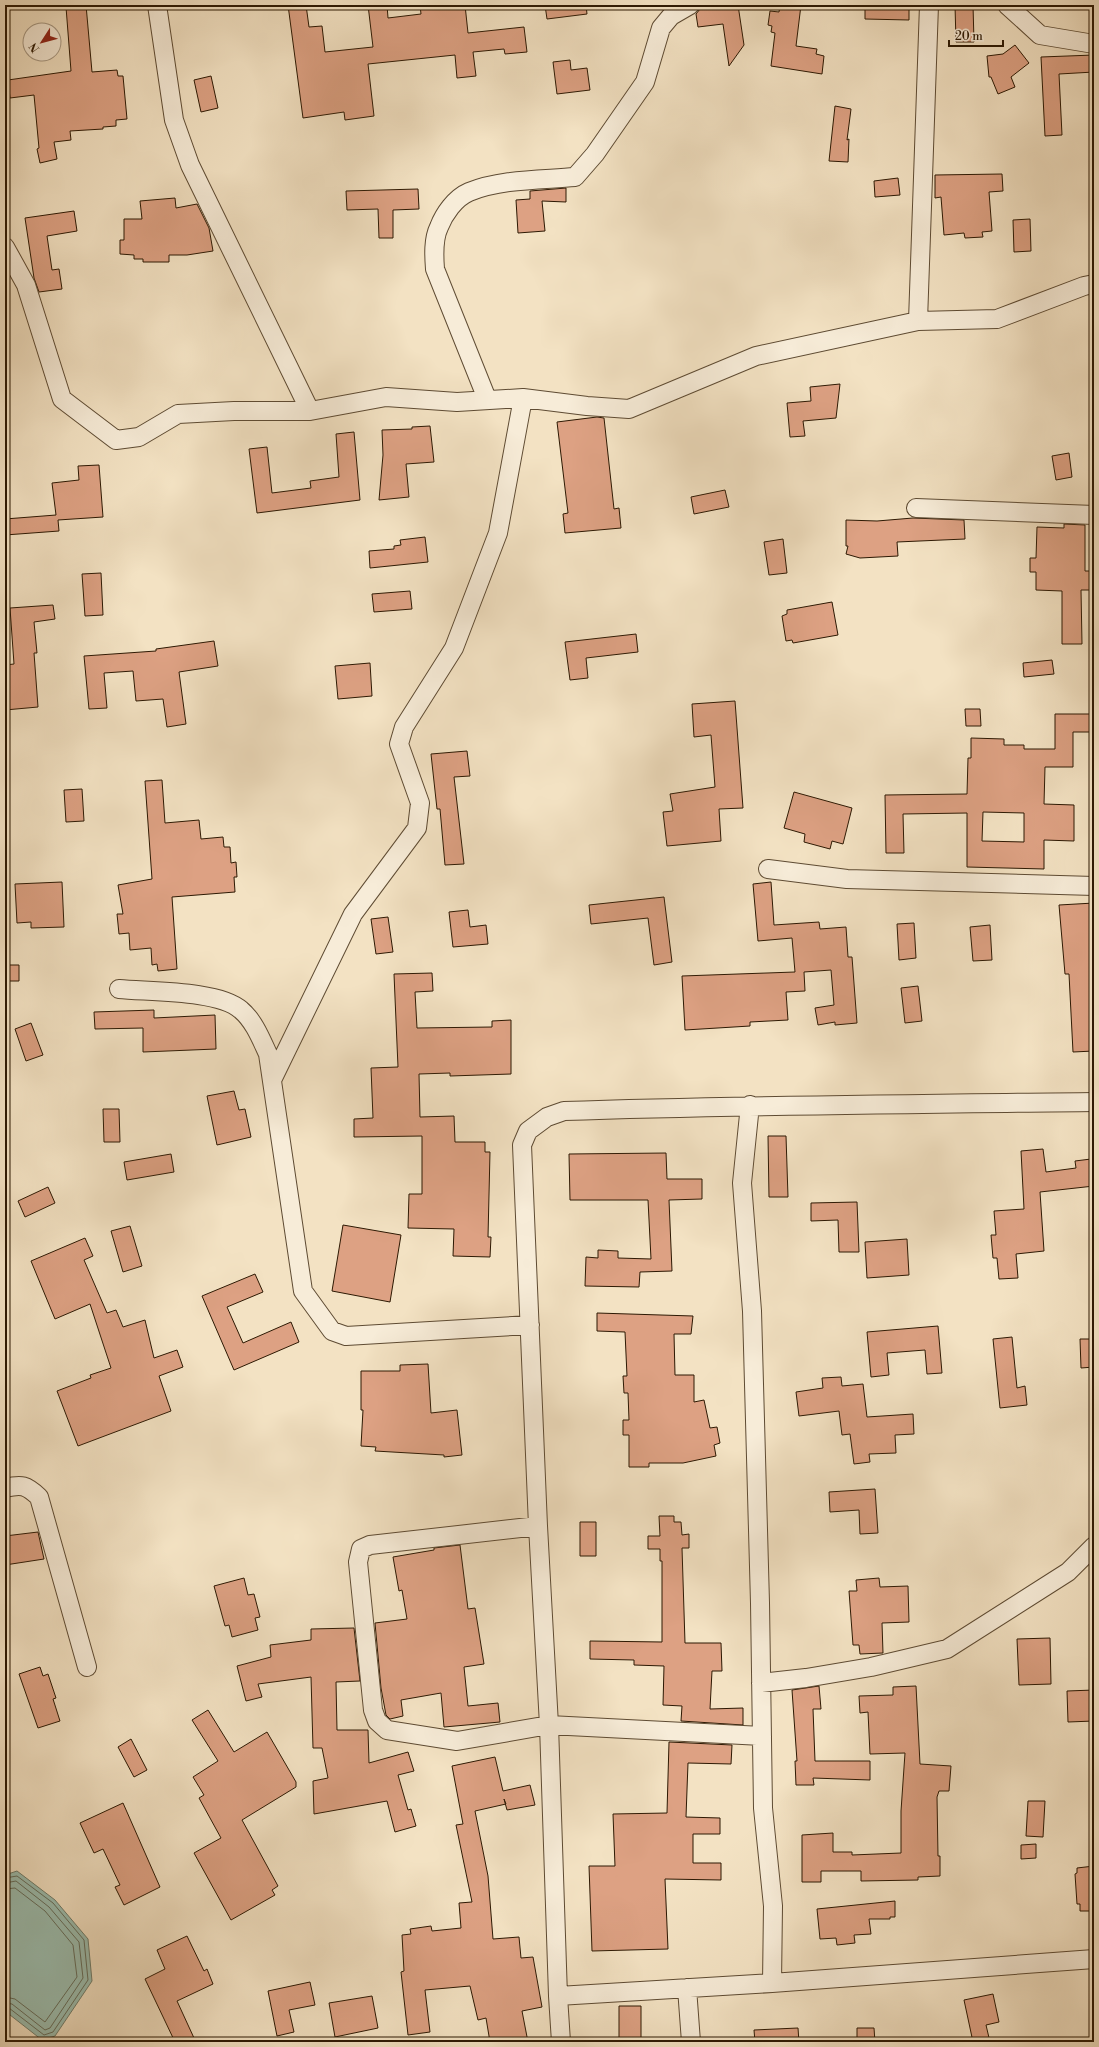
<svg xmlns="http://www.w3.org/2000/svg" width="1099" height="2047" viewBox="0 0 1099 2047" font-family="'Libre Bodoni',serif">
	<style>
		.water { fill: #9bbeb0; stroke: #6f7c6b }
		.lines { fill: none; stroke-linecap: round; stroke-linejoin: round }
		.shore { stroke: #646c5a; stroke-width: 1 }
		.building { fill: #dda183; stroke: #2d1903; fill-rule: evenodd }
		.minor-casing { stroke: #5e4b33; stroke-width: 20 }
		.minor { stroke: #f7ecd8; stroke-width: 18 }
	</style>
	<rect width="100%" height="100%" fill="#f3e2c3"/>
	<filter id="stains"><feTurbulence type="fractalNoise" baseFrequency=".005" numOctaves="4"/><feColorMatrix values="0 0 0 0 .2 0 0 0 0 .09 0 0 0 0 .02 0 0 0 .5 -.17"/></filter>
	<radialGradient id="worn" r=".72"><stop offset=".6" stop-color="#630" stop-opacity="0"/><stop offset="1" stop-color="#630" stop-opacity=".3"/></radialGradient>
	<!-- water -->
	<path class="water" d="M 17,1871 L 55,1900 L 88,1939 L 92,1981 L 55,2036 L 42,2040 L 5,2011 L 5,1875 Z"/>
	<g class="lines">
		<!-- shore -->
		<path class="shore" d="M 5,1878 L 17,1876 L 53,1903 L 84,1940 L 88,1980 L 53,2032 L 44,2035 L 9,2008 L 5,2008
			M 5,1883 L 16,1881 L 49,1907 L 79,1942 L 83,1978 L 50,2028 L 45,2030 L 12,2004 L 5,2003
			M 5,1889 L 15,1888 L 45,1911 L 73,1945 L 77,1977 L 45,2022 L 15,1999 L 5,1997"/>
	</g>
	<!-- building -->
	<path class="building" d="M 86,5 L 92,72 L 117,70 L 118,76 L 123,76 L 127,119 L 116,120 L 116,126 L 103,127 L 103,129 L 70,131 L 71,140 L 54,142 L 57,159 L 40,163 L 37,149 L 39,148 L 34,95 L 10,98 L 8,80 L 71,71 L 66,7 Z
		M 288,5 L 306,5 L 309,27 L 322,26 L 325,52 L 373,47 L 368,5 L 387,5 L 388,18 L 421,14 L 420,5 L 465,5 L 468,33 L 524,27 L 527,52 L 505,54 L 504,49 L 473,52 L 476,76 L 457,78 L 455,55 L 368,64 L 374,116 L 345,120 L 344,112 L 303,118 Z
		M 545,5 L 586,5 L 587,14 L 547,19 Z
		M 727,5 L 738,5 L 744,45 L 729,66 L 723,24 L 698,27 L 696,14 L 700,9 Z
		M 780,5 L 801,5 L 796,46 L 817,49 L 816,54 L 824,56 L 822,74 L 771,66 L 775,33 L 771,32 L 772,26 L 768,25 L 770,11 L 779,12 Z
		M 865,5 L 909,5 L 909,20 L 865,19 Z
		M 955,5 L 973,5 L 974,42 L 956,42 Z
		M 1015,45 L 1029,63 L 1011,77 L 1015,87 L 998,94 L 991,77 L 989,77 L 987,56 L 1003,54 Z
		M 1094,55 L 1094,72 L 1059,74 L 1062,135 L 1045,136 L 1041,57 Z
		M 570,60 L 571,70 L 587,68 L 590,90 L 557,94 L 553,62 Z
		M 211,76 L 218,108 L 201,112 L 194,80 Z
		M 835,106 L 851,109 L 847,140 L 849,139 L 848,162 L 829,161 Z
		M 1002,174 L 1003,191 L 989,192 L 992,231 L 982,232 L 983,237 L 965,238 L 964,233 L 944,235 L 941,197 L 935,198 L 935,175 Z
		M 898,178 L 900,195 L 875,197 L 874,181 Z
		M 566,188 L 566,202 L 542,201 L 545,231 L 518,233 L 516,200 L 530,199 L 530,191 Z
		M 418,189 L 419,209 L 393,210 L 393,238 L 379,238 L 378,209 L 347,210 L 346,191 Z
		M 175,198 L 176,208 L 197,204 L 209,228 L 213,251 L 187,255 L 169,255 L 169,262 L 143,262 L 143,259 L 134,259 L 134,255 L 120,254 L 120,240 L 124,240 L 124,219 L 142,219 L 140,201 Z
		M 74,211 L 77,231 L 47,236 L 52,270 L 59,269 L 62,289 L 39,292 L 34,278 L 25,218 Z
		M 1030,219 L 1031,251 L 1014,252 L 1013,220 Z
		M 840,384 L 836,418 L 803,421 L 805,436 L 790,437 L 787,403 L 811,401 L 810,387 Z
		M 597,417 L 604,418 L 614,509 L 619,508 L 621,528 L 565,533 L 563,514 L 568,513 L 557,422 Z
		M 430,426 L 434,462 L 406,464 L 409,497 L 379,500 L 383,455 L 382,430 L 412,429 L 412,427 Z
		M 354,432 L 360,500 L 257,513 L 249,449 L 267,447 L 272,493 L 311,488 L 310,481 L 339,477 L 336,434 Z
		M 1069,453 L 1072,477 L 1056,480 L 1052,456 Z
		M 99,465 L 103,517 L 58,520 L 59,531 L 5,535 L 5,519 L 56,515 L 52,483 L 79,480 L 78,466 Z
		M 725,490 L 729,507 L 694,514 L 691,497 Z
		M 913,518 L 964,520 L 965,539 L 897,542 L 898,556 L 860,558 L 846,554 L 848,546 L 846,546 L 846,520 L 877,521 Z
		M 1064,524 L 1085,525 L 1085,571 L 1094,571 L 1094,590 L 1081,590 L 1082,644 L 1062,644 L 1062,591 L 1036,590 L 1036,572 L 1030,572 L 1030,558 L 1036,558 L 1037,527 L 1064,528 Z
		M 425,537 L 428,562 L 370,568 L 369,551 L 394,549 L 394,546 L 401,545 L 400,540 Z
		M 783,539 L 787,573 L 769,575 L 764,542 Z
		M 101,573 L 103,615 L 85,616 L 82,574 Z
		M 410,591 L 412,609 L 374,612 L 372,594 Z
		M 832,602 L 838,635 L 793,643 L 792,640 L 786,641 L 782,616 L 787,614 L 787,610 Z
		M 53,605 L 55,619 L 34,622 L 37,653 L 34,653 L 38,707 L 5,710 L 5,665 L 14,664 L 10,608 Z
		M 636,634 L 638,652 L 586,658 L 588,678 L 570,680 L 565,642 Z
		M 214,641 L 218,666 L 179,672 L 186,724 L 167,727 L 163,699 L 136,701 L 133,671 L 104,673 L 107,708 L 89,709 L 84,656 L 156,651 L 156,649 Z
		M 1052,660 L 1054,674 L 1024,677 L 1023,663 Z
		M 370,663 L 372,696 L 338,699 L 335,666 Z
		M 735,701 L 743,808 L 719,809 L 721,841 L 667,846 L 663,812 L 673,811 L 670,794 L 715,787 L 711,735 L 694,737 L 692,704 Z
		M 965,709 L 980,709 L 981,726 L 966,726 Z
		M 1055,714 L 1094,714 L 1094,732 L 1073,732 L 1073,767 L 1045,767 L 1044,804 L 1074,805 L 1074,841 L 1044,840 L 1044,869 L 967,867 L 967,813 L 903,814 L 904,853 L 886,853 L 885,795 L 967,794 L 968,758 L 971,758 L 971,738 L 1004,739 L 1004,745 L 1024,745 L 1024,749 L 1055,749 ZM 983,812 L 1024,813 L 1024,842 L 982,841 Z
		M 467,751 L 470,776 L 454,777 L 464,864 L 445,865 L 440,809 L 437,809 L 431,754 Z
		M 162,780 L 165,823 L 199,820 L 201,839 L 223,837 L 224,847 L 230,847 L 231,863 L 236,862 L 237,877 L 234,877 L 235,892 L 172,897 L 177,969 L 158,971 L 157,964 L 152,965 L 151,948 L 130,950 L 129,933 L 119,934 L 117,914 L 123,914 L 118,885 L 152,879 L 145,781 Z
		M 82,789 L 84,821 L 66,822 L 64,790 Z
		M 794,792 L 852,808 L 843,844 L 832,841 L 830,849 L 804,842 L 805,834 L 784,828 Z
		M 62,882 L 64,927 L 31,928 L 31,922 L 17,923 L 15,884 Z
		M 771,882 L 774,925 L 819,922 L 820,929 L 846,927 L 848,957 L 852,957 L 857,1023 L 835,1025 L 835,1022 L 818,1025 L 815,1008 L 834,1005 L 831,970 L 804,972 L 805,991 L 786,992 L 788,1020 L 750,1022 L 750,1026 L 685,1030 L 682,976 L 795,972 L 792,938 L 758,941 L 753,884 Z
		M 664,897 L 672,962 L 654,965 L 648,918 L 591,924 L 589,905 Z
		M 1094,903 L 1094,1051 L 1073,1052 L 1069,974 L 1065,974 L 1059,905 Z
		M 468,910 L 470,927 L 486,925 L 488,944 L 453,947 L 449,912 Z
		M 388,917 L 393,952 L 376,954 L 371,919 Z
		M 914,923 L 916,958 L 899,960 L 897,924 Z
		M 990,925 L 992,960 L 973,961 L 970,927 Z
		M 5,965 L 19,965 L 19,981 L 5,981 Z
		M 432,973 L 433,991 L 415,992 L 417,1028 L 492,1027 L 492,1021 L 511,1020 L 511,1074 L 450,1076 L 450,1073 L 419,1074 L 420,1117 L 454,1116 L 455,1142 L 485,1142 L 485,1152 L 490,1152 L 488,1237 L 491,1237 L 490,1257 L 453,1256 L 454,1229 L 408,1228 L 409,1194 L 422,1194 L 422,1136 L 354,1137 L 354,1119 L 373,1118 L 371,1068 L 398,1067 L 394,974 Z
		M 918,986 L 922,1021 L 905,1023 L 901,988 Z
		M 154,1010 L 154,1018 L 215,1015 L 216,1049 L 143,1052 L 143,1028 L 95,1029 L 94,1012 Z
		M 31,1023 L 43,1055 L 26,1061 L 15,1029 Z
		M 234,1091 L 239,1110 L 245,1109 L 251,1137 L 217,1145 L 207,1096 Z
		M 103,1109 L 119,1109 L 120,1142 L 104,1142 Z
		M 768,1136 L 786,1136 L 788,1197 L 769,1197 Z
		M 1043,1149 L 1046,1172 L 1076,1168 L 1075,1161 L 1091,1159 L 1094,1186 L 1040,1192 L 1044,1251 L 1016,1254 L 1018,1278 L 999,1279 L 997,1258 L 993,1258 L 991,1235 L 996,1235 L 994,1211 L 1024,1209 L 1021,1151 Z
		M 666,1153 L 667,1179 L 702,1179 L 702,1199 L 669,1200 L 672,1271 L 640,1272 L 639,1287 L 585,1286 L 586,1257 L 598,1258 L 598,1250 L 618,1251 L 618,1258 L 651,1259 L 648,1200 L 570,1200 L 569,1154 Z
		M 171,1154 L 174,1172 L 127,1180 L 124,1162 Z
		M 48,1187 L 55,1203 L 25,1217 L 18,1201 Z
		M 857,1202 L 859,1252 L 839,1252 L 838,1220 L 811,1221 L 811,1203 Z
		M 343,1225 L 401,1235 L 390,1302 L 332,1291 Z
		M 130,1226 L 142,1266 L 123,1272 L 111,1231 Z
		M 85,1238 L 93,1256 L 84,1260 L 107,1313 L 116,1310 L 123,1327 L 145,1320 L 154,1358 L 177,1350 L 183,1367 L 159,1376 L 171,1411 L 78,1446 L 57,1391 L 91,1378 L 90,1375 L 111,1368 L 90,1304 L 55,1319 L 31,1261 Z
		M 907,1239 L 909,1275 L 867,1278 L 865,1242 Z
		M 255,1274 L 263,1292 L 227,1307 L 243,1343 L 291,1322 L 299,1342 L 234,1370 L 202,1296 Z
		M 597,1313 L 693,1316 L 691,1334 L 674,1334 L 675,1375 L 694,1375 L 694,1402 L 704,1400 L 710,1428 L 717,1427 L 720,1443 L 714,1445 L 716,1456 L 683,1463 L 649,1463 L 649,1467 L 629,1467 L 629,1435 L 623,1435 L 623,1420 L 629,1420 L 628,1393 L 624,1393 L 623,1376 L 627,1376 L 625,1332 L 597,1331 Z
		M 938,1326 L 942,1373 L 927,1374 L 925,1350 L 887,1353 L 889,1375 L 871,1377 L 867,1332 Z
		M 1012,1337 L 1017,1388 L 1025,1386 L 1027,1405 L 1000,1408 L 993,1339 Z
		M 1080,1339 L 1094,1339 L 1094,1367 L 1081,1368 Z
		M 428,1364 L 431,1413 L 457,1410 L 462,1455 L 444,1457 L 444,1455 L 375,1451 L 376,1447 L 361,1446 L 363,1410 L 361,1410 L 361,1371 L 400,1371 L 400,1365 Z
		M 841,1377 L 842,1386 L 863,1384 L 867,1417 L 913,1414 L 914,1434 L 895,1435 L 896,1453 L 869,1454 L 870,1462 L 854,1464 L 850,1434 L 842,1435 L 839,1411 L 799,1416 L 796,1392 L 823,1388 L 822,1378 Z
		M 875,1489 L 878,1533 L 860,1534 L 859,1510 L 830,1512 L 829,1492 Z
		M 659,1516 L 674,1516 L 674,1522 L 681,1522 L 682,1535 L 689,1534 L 689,1548 L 682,1548 L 685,1643 L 721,1643 L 722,1671 L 712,1671 L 710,1709 L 743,1708 L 743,1725 L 681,1721 L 682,1706 L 663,1705 L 664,1666 L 634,1665 L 634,1660 L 590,1659 L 590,1641 L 662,1642 L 662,1561 L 660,1561 L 660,1549 L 648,1549 L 648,1536 L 660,1536 Z
		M 580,1522 L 596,1522 L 596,1556 L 580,1556 Z
		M 38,1532 L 44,1559 L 5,1565 L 5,1536 Z
		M 460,1545 L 468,1609 L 475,1608 L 484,1664 L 464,1667 L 468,1706 L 498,1703 L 500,1722 L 444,1727 L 441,1693 L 401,1700 L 403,1716 L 390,1719 L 386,1715 L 381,1688 L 375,1623 L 407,1619 L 402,1590 L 399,1591 L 393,1557 L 434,1550 L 434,1548 Z
		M 244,1578 L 248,1595 L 254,1594 L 260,1617 L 255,1618 L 258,1630 L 232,1637 L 229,1625 L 225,1626 L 214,1586 Z
		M 879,1578 L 880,1587 L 908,1586 L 909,1622 L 882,1623 L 883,1653 L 860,1654 L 859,1645 L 853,1645 L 849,1591 L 857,1591 L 856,1580 Z
		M 354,1628 L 360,1681 L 336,1682 L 337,1730 L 368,1730 L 369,1763 L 408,1752 L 414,1771 L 398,1775 L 408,1810 L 411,1809 L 416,1826 L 395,1832 L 387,1801 L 314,1814 L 313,1781 L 328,1778 L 322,1748 L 313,1748 L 311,1677 L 258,1684 L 262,1697 L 246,1701 L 237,1666 L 271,1657 L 270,1645 L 311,1640 L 311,1629 Z
		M 1050,1638 L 1051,1684 L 1019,1685 L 1017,1639 Z
		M 40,1667 L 43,1676 L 48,1674 L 56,1698 L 53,1699 L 60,1721 L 38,1728 L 19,1674 Z
		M 819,1686 L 821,1709 L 813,1709 L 815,1761 L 870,1761 L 870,1780 L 813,1778 L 814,1785 L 796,1785 L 795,1761 L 797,1761 L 792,1690 Z
		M 916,1686 L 920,1764 L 951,1766 L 949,1791 L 939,1791 L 937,1797 L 938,1856 L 940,1856 L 940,1876 L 918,1877 L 918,1880 L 861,1881 L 861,1871 L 821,1871 L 821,1882 L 802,1882 L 802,1835 L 833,1833 L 833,1852 L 852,1852 L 852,1855 L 901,1853 L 901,1811 L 905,1753 L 870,1754 L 868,1712 L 860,1713 L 859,1696 L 893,1695 L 893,1687 Z
		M 1094,1690 L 1094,1721 L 1068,1722 L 1067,1691 Z
		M 208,1710 L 234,1752 L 267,1732 L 296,1782 L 296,1787 L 242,1820 L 278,1886 L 272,1890 L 275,1895 L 231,1920 L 194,1853 L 221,1838 L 199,1798 L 204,1795 L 193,1777 L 218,1761 L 192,1720 Z
		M 131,1739 L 147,1770 L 134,1777 L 118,1747 Z
		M 669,1742 L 732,1745 L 731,1764 L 688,1763 L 686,1817 L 720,1818 L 720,1834 L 693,1834 L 693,1863 L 721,1863 L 721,1880 L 665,1879 L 668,1949 L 592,1951 L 589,1866 L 615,1866 L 613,1814 L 667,1813 Z
		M 495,1757 L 503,1791 L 530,1785 L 535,1805 L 507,1810 L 504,1799 L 506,1804 L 475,1811 L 488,1876 L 493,1939 L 519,1937 L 521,1958 L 533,1957 L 542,2007 L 522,2011 L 528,2042 L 490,2042 L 486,2018 L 478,2020 L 470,1986 L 425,1990 L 430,2032 L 408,2035 L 401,1972 L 404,1971 L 402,1935 L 411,1934 L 410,1929 L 431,1926 L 432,1931 L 461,1928 L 459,1903 L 472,1902 L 456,1825 L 463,1824 L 452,1766 Z
		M 1028,1801 L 1045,1801 L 1043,1837 L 1026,1836 Z
		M 123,1803 L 160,1887 L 124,1905 L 115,1887 L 120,1885 L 103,1849 L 94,1853 L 80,1823 Z
		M 1036,1844 L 1036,1858 L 1021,1859 L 1021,1845 Z
		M 1094,1866 L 1094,1911 L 1080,1911 L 1080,1904 L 1077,1904 L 1075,1874 L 1077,1873 L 1077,1868 Z
		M 895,1901 L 895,1917 L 890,1917 L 890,1919 L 869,1919 L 871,1934 L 854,1935 L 855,1943 L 837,1945 L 836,1938 L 820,1939 L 817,1909 Z
		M 187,1936 L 204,1971 L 207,1969 L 213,1984 L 177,2001 L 194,2038 L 186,2042 L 175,2042 L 145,1979 L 165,1969 L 157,1950 Z
		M 310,1982 L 315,2005 L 289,2010 L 294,2032 L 277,2036 L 268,1991 Z
		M 993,1994 L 999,2022 L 986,2025 L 990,2042 L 973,2042 L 964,2000 Z
		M 372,1996 L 378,2028 L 335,2037 L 329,2003 Z
		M 619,2006 L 641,2006 L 641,2042 L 619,2042 Z
		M 798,2028 L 799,2042 L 755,2042 L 754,2030 Z
		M 857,2028 L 874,2028 L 875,2042 L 857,2042 Z"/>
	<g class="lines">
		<!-- minor casing -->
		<g class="minor-casing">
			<path id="minor" d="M 157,5 L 174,120 L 190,165 L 310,411
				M 1007,5 L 1040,35 L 1094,44
				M 5,247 L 26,285 L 62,399 L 116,440 L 139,437 L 178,414 L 234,411 L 310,411 L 386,397 L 457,402 L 523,398 L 587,406 L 629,409 L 756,356 L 918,321 L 997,319 L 1084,286 L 1094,284
				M 918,321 L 929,5
				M 487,399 L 435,269 C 434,256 433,239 439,227 C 444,214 455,198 469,192 C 501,179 541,180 575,177 L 595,154 L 645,82 L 661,28 L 671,16 L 690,5
				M 916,508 L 1094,515
				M 768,869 L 847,879 L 1094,886
				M 119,989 C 149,992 219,990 241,1010 C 254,1021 261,1039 268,1054 L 303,1291 L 332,1331 L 346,1336 L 530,1325
				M 272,1080 L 353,914 L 417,828 L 420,803 L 399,744 L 404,727 L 454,648 L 498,533 L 523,398
				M 750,1105 L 742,1183 L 752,1311 L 760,1603 L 763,1808 L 773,1906 L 772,1983
				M 5,1488 C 22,1484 26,1485 39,1497 L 87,1667
				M 538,1526 L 370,1545 L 361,1549 L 358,1562 L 373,1710 L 377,1721 L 387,1730 L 457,1741 L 549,1725 L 762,1736
				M 761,1683 L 806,1678 L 871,1667 L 947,1649 L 1068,1572 L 1094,1546
				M 687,1988 L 691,2042
				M 558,1996 L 772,1983 L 1094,1959
				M 561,2042 L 558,1996 L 549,1725 L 538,1526 L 522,1145 L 528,1131 L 547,1117 L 564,1111 C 741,1105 917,1104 1094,1102"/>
		</g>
		<!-- minor -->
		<use href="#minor" class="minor"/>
	</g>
	<!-- margin -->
	<rect width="1099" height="2047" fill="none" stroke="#f3e2c3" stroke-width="20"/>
	<rect x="6" y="6" width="1087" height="2035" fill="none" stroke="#2d1903" stroke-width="2"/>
	<rect x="10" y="10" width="1079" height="2027" fill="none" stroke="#2d1903"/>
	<!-- north arrow -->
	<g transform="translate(42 42) rotate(234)"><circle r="19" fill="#f7ecd8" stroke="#a69883"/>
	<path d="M0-3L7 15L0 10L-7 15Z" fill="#8f2418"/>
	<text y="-6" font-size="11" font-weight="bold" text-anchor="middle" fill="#2d1903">N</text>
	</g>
	<!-- scale -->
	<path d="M949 40v6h54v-6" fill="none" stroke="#2d1903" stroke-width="2"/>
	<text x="955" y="40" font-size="12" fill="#2d1903" stroke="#f7ecd8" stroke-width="3" paint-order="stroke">20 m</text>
	<rect width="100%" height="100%" filter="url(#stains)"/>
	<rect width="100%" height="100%" fill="url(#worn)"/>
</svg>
